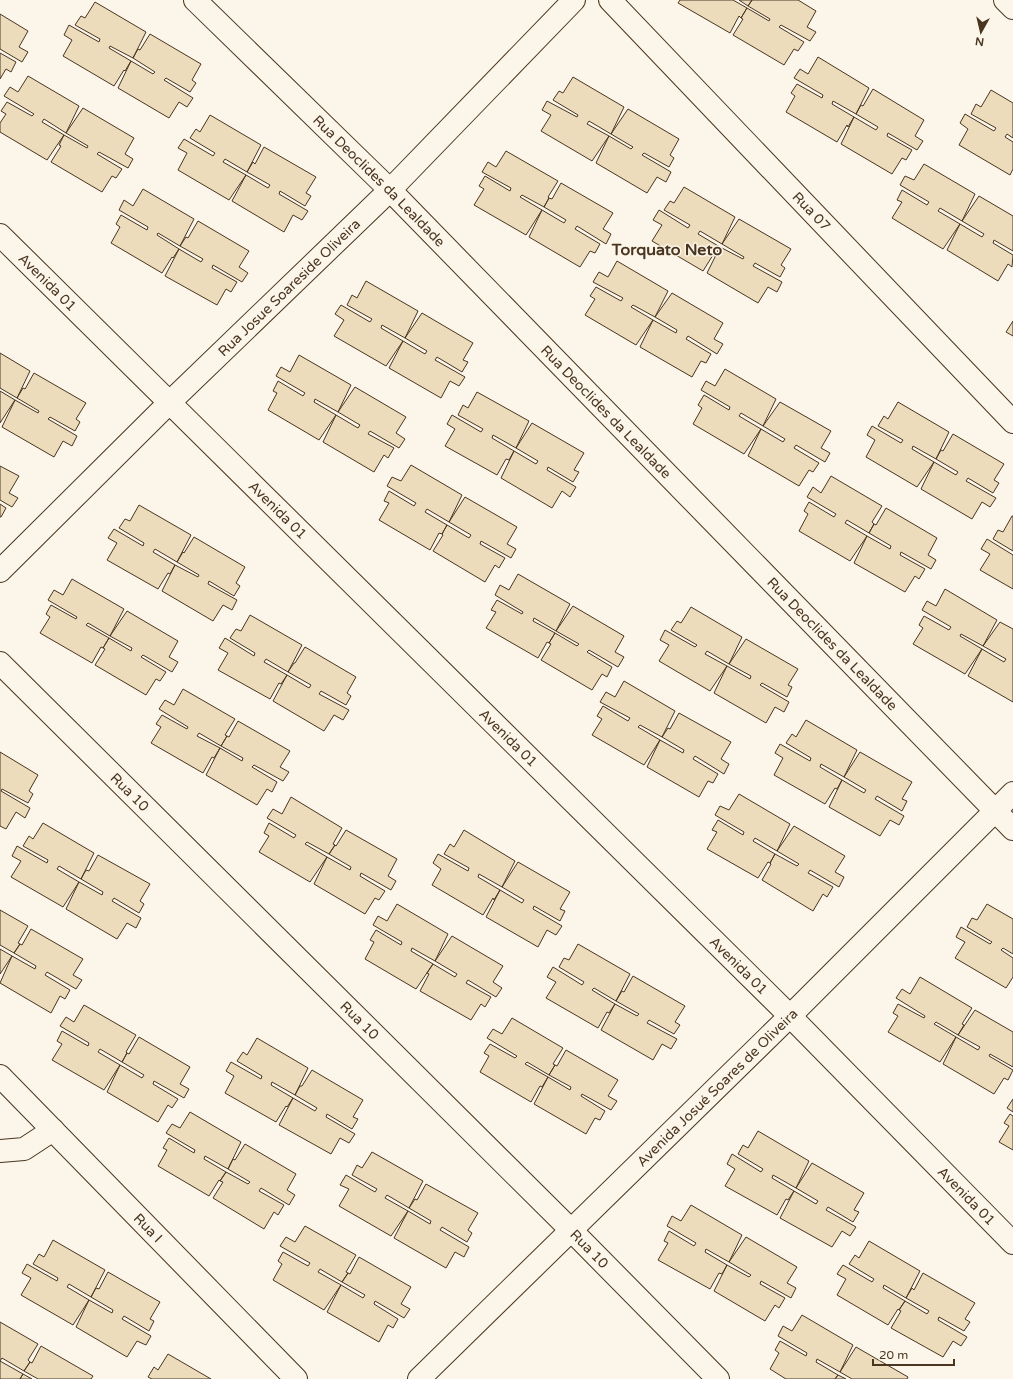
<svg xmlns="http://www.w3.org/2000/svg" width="1013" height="1379" viewBox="0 0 1013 1379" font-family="'Varela Round',sans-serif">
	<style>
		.building { fill: #ecdcbc; stroke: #4a3520 }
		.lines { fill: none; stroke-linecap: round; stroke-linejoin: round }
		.minor-casing { stroke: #4a3520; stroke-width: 24 }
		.minor { stroke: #fbf6e9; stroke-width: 22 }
		.labels { text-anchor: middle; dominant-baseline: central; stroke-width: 3; stroke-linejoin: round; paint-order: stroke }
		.street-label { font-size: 14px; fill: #4a3520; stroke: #fbf6e9 }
		.quarter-label { font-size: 16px; font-weight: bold; fill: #4a3520; stroke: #fbf6e9 }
	</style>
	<rect width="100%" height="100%" fill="#fbf6e9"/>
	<!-- building -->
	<path class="building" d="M 680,0 L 733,0 L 747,8 L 741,18 L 739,16 L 730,33 L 678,3 Z
		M 739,0 L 752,0 L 748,6 Z
		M 752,0 L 798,0 L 816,11 L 807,27 L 816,32 L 810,41 L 781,25 L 779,27 L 804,42 L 798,51 L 794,49 L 784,65 L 733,35 L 743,19 L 741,18 L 747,8 L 769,21 L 770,19 L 748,6 Z
		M 95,2 L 146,32 L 133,58 L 110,46 L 109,48 L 131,61 L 125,71 L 124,70 L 114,86 L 63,56 L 72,40 L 64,35 L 69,25 L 99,42 L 100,39 L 75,25 L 81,16 L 85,18 Z
		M 0,14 L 28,31 L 19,47 L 28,52 L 22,62 L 0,49 Z
		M 150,34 L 201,64 L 192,80 L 196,83 L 190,92 L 166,78 L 164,80 L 193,98 L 187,107 L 179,102 L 169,118 L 118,88 L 131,61 L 153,74 L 155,72 L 133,58 L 138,49 L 140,50 Z
		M 0,53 L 16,62 L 11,72 L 6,69 L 0,79 Z
		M 818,57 L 869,88 L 856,114 L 833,101 L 832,104 L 854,117 L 848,127 L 847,125 L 837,142 L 786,112 L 795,96 L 791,93 L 797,84 L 822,98 L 823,95 L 794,78 L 800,69 L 808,74 Z
		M 28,76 L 79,106 L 66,133 L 44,119 L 42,122 L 64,135 L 47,160 L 0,132 L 0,123 L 6,114 L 1,111 L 7,102 L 32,116 L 34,114 L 4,96 L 10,87 L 18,92 Z
		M 573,77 L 624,107 L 611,134 L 589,121 L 587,124 L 609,136 L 592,161 L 541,131 L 551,115 L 542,110 L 547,101 L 577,117 L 578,115 L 553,100 L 559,91 L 563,93 Z
		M 873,89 L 924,120 L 915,136 L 923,141 L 917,150 L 888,133 L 887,136 L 912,150 L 906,160 L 902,158 L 892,174 L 841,144 L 854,117 L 876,130 L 878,127 L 856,114 L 861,105 L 863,106 Z
		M 991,90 L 1013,103 L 1013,138 L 1007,134 L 1005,137 L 1013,142 L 1013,169 L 1010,175 L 959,145 L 968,129 L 960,123 L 965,114 L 994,131 L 996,128 L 971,114 L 976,104 L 981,107 Z
		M 83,108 L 134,138 L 125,154 L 133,159 L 128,168 L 99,152 L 97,154 L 122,169 L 116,178 L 112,176 L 102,192 L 51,162 L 61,146 L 59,145 L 64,135 L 87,148 L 88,146 L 66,133 Z
		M 628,109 L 679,139 L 670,155 L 674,158 L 669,167 L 644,153 L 642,155 L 671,172 L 666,182 L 657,177 L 647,193 L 596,163 L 609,136 L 631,149 L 633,147 L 611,134 Z
		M 210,115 L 261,145 L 247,172 L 225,159 L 223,162 L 246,175 L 229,200 L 178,170 L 187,153 L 178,148 L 184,139 L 213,156 L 215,153 L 190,138 L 196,129 L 200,132 Z
		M 264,147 L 316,177 L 306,193 L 311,196 L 305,206 L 280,191 L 279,194 L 308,211 L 302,220 L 293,215 L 284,232 L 232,201 L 246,175 L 268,188 L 270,185 L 247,172 L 253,162 L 255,164 Z
		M 506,151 L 558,181 L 548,197 L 549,198 L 544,207 L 522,195 L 520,197 L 542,210 L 526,235 L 474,205 L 484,189 L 479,186 L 485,176 L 510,191 L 511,188 L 482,172 L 488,162 L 496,167 Z
		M 924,164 L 975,194 L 962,221 L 940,208 L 938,211 L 960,224 L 943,249 L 892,218 L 902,202 L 897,200 L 902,190 L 927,205 L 929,202 L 900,185 L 905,176 L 914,180 Z
		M 561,183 L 613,213 L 603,229 L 611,234 L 606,244 L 577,226 L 575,229 L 600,244 L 595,253 L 590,251 L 580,267 L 529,237 L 542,210 L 564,223 L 566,220 L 544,207 L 549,198 L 552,199 Z
		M 684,187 L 735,217 L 722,244 L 700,231 L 698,234 L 720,247 L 715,256 L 713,255 L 703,271 L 652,241 L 662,225 L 653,220 L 659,210 L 688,228 L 690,225 L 664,210 L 670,201 L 674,203 Z
		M 143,189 L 194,219 L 180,246 L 158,233 L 157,235 L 179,249 L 173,258 L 172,257 L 162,273 L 111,243 L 120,227 L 116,224 L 121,215 L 147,230 L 148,227 L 119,210 L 124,200 L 133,206 Z
		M 979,196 L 1013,216 L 1013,251 L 994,240 L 993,243 L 1013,255 L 1012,267 L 1008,264 L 998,281 L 947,250 L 960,224 L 982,237 L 984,234 L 962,221 Z
		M 739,219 L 791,249 L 781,265 L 785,268 L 780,277 L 755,263 L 753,266 L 782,282 L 777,292 L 768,287 L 758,303 L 707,273 L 720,247 L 743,259 L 744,257 L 722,244 Z
		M 198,221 L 249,251 L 239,267 L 248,273 L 242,282 L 213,265 L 212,268 L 237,282 L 231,292 L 226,289 L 217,305 L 165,276 L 179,249 L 201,262 L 203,259 L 180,246 L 186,237 L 188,238 Z
		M 617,261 L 668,291 L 655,317 L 633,305 L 631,307 L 653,320 L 636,345 L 585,315 L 595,299 L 590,296 L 596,287 L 621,301 L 623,298 L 593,282 L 599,272 L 608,277 Z
		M 366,281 L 418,311 L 405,338 L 382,325 L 381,328 L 403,341 L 386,366 L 334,336 L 344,320 L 335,314 L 341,305 L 370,322 L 372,319 L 347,305 L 352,295 L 357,298 Z
		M 672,293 L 723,323 L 714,339 L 723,344 L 717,354 L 688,336 L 686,339 L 711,354 L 706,363 L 701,361 L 692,377 L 640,347 L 653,320 L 676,333 L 677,330 L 655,317 Z
		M 422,313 L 473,343 L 463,360 L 468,362 L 462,372 L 437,357 L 435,360 L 465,377 L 459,386 L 450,381 L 441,398 L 389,368 L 403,341 L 425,354 L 427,351 L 405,338 Z
		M 1013,321 L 1013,336 L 1006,332 Z
		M 0,353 L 30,371 L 17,398 L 0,388 Z
		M 299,355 L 351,385 L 338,412 L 315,399 L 314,402 L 336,415 L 319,440 L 268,410 L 277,393 L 273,391 L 278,381 L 303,396 L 305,393 L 276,376 L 281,367 L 290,372 Z
		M 725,369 L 776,399 L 763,426 L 741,413 L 739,416 L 761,429 L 744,454 L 693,424 L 702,408 L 698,405 L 704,395 L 729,410 L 730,407 L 701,390 L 706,381 L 715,386 Z
		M 34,373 L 86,403 L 76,419 L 80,422 L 75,431 L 50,417 L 48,419 L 77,436 L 72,446 L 63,441 L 54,457 L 2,427 L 15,400 L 38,413 L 39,411 L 17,398 L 23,388 L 25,389 Z
		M 355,387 L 406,417 L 396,433 L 405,439 L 399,448 L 370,431 L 368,434 L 394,448 L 388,458 L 384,455 L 374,472 L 323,442 L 336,415 L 358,428 L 360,425 L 338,412 Z
		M 0,391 L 15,400 L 0,423 Z
		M 477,392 L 529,421 L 516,448 L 493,435 L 492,438 L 514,451 L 509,460 L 506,459 L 497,475 L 445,446 L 455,429 L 447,424 L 452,415 L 481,432 L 483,429 L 458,415 L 463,405 L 468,408 Z
		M 780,402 L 831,431 L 821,448 L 830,453 L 825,462 L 796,445 L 794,448 L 819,463 L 813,472 L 809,470 L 799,486 L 748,456 L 761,429 L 783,442 L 785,439 L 763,426 Z
		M 898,402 L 949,432 L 936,459 L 913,446 L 912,449 L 934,462 L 917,487 L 866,457 L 875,440 L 867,435 L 872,426 L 901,443 L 903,440 L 878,426 L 884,416 L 888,419 Z
		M 532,423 L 584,453 L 574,470 L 579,472 L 573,482 L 548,467 L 547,470 L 576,487 L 570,497 L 562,491 L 552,508 L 501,478 L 514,451 L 536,464 L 538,461 L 516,448 Z
		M 953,434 L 1004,464 L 994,480 L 999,483 L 993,493 L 968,478 L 966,481 L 996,498 L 990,507 L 982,502 L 972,519 L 921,489 L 934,462 L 956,475 L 958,472 L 936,459 L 941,450 L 943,451 Z
		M 411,465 L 462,495 L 449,522 L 427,509 L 425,512 L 447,525 L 442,534 L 439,533 L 430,550 L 379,520 L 389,503 L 384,501 L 389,491 L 414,506 L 416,503 L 387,486 L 392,477 L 401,481 Z
		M 0,466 L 19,476 L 9,493 L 18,498 L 12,507 L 0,500 Z
		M 831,476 L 882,506 L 872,522 L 874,524 L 869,533 L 847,520 L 845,523 L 867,536 L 850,561 L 799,531 L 808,514 L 804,511 L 809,502 L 834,517 L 836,514 L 807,497 L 813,487 L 821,493 Z
		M 465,497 L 517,527 L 507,544 L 516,549 L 511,558 L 481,541 L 480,544 L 505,558 L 499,568 L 495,565 L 485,582 L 433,551 L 443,535 L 442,534 L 447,525 L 469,538 L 471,535 L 449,522 Z
		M 0,504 L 6,508 L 1,517 L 0,517 Z
		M 139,505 L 191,535 L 177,562 L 155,549 L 153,552 L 175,565 L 170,574 L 168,573 L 158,589 L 107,560 L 117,543 L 108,538 L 114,529 L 143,546 L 144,543 L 119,528 L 125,519 L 130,521 Z
		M 886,508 L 937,538 L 928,555 L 936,560 L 931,569 L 901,552 L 900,555 L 925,569 L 919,579 L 915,576 L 905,592 L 854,563 L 867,536 L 890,549 L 891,546 L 869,533 L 874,524 L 876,525 Z
		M 1012,516 L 1013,516 L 1013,551 L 993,539 L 998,530 L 1003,532 Z
		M 194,537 L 245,567 L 236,583 L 240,586 L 234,596 L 209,581 L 208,584 L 237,600 L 232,610 L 223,605 L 213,621 L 162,591 L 175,565 L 198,577 L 199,575 L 177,562 L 183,552 L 184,553 Z
		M 987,539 L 1013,555 L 1013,589 L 980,570 L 990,554 L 981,549 Z
		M 518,574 L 570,604 L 556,631 L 534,618 L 533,621 L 555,633 L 549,643 L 547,642 L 538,658 L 486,628 L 496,612 L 491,610 L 497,600 L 522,614 L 523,612 L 495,595 L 500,585 L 509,590 Z
		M 72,579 L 124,609 L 110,636 L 88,623 L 86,625 L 109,638 L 103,648 L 101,647 L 92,663 L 40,633 L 50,617 L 46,614 L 51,605 L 76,619 L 77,617 L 48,600 L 54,590 L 63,595 Z
		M 945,589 L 997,620 L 983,646 L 961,634 L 960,636 L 982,649 L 965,674 L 913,644 L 923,628 L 919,625 L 924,616 L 949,630 L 951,627 L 922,610 L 927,601 L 936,606 Z
		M 573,606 L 624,636 L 615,652 L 624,657 L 618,667 L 589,650 L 587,652 L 612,667 L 607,677 L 602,674 L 592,690 L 541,660 L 551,644 L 549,643 L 555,633 L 577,646 L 579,644 L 556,631 Z
		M 691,607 L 742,637 L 729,664 L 707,651 L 705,654 L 727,666 L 710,691 L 659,661 L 669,645 L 660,640 L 665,630 L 695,647 L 697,645 L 671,630 L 677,621 L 681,623 Z
		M 127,611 L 178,641 L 169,657 L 178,662 L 172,672 L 143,655 L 141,657 L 166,672 L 160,681 L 156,679 L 146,695 L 95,665 L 105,649 L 103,648 L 109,638 L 131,651 L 132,648 L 110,636 Z
		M 250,615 L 302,645 L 288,672 L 266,659 L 264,662 L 287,675 L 281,684 L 279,683 L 270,699 L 218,670 L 228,653 L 219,648 L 225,638 L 254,656 L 255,653 L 230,638 L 236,629 L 241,631 Z
		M 1000,622 L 1013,629 L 1013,702 L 968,676 L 982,649 L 1004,662 L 1006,659 L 983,646 Z
		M 746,639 L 798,669 L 788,685 L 792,687 L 787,697 L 762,683 L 760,685 L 789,702 L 784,712 L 775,707 L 766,723 L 714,693 L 727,666 L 750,679 L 751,676 L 729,664 Z
		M 305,647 L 356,677 L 347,693 L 351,696 L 346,705 L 321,691 L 319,694 L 349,710 L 343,720 L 334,715 L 324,731 L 273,701 L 287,675 L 309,688 L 311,685 L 288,672 L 294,663 L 295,663 Z
		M 624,681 L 675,711 L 662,737 L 640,725 L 638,727 L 660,740 L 644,765 L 592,735 L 602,719 L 597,716 L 603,706 L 628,721 L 630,718 L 600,702 L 606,692 L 615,697 Z
		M 183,689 L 235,719 L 225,735 L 227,736 L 221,746 L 199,733 L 197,736 L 220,748 L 214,758 L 212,757 L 203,773 L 151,743 L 161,727 L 156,724 L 162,715 L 187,729 L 188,727 L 159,709 L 165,700 L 174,705 Z
		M 679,713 L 731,742 L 721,759 L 729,764 L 724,774 L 695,756 L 693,759 L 718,774 L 713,783 L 708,781 L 699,797 L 647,767 L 660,740 L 683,753 L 684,750 L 662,737 L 668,728 L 670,729 Z
		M 806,720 L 857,750 L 844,777 L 821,764 L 820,767 L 842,780 L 837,789 L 835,788 L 825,804 L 774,775 L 783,758 L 775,753 L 780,744 L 810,761 L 811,758 L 786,743 L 792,734 L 796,737 Z
		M 238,721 L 290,751 L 280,767 L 289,772 L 283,781 L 254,765 L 252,767 L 277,782 L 272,792 L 267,789 L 257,805 L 206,775 L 220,748 L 242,761 L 243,758 L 221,746 L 227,736 L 229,737 Z
		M 0,752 L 38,775 L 29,791 L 33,794 L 28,803 L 2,789 L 1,791 L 30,808 L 25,818 L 16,812 L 6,829 L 0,826 Z
		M 860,752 L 912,782 L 902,799 L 907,801 L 902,811 L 877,796 L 875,799 L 904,816 L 899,825 L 890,820 L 880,836 L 829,807 L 842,780 L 864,793 L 866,790 L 844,777 Z
		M 739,794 L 790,824 L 777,851 L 755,838 L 753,841 L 775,854 L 770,863 L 768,862 L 758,878 L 707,849 L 717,832 L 712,830 L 718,820 L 743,835 L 744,832 L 715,815 L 720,806 L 729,810 Z
		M 291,797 L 342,828 L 333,844 L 335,845 L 329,854 L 307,842 L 305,844 L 327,857 L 310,882 L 259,852 L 269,836 L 264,833 L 269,823 L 294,838 L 296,835 L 267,818 L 273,809 L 282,814 Z
		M 43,823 L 94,853 L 81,879 L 59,866 L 57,869 L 79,882 L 63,907 L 11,877 L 21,861 L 12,856 L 17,846 L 47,863 L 48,860 L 23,846 L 29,836 L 33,839 Z
		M 794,826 L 845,856 L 835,872 L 844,877 L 839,887 L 810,870 L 808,873 L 833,887 L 827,897 L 823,894 L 813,911 L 762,880 L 771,864 L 770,863 L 775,854 L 797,866 L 799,864 L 777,851 Z
		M 346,830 L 397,859 L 388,876 L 396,881 L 391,890 L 361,873 L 360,876 L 385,891 L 379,900 L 375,898 L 365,914 L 314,884 L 327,857 L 350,870 L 351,867 L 329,854 L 335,845 L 336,846 Z
		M 464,830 L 515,861 L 502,887 L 479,874 L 478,877 L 500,890 L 494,900 L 493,898 L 483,915 L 432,885 L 441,869 L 433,863 L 438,854 L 468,871 L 469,868 L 444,854 L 450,844 L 454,847 Z
		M 98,855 L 150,884 L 140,901 L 144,904 L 139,913 L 114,898 L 112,901 L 141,918 L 136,928 L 127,923 L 117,939 L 66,909 L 79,882 L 102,895 L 103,892 L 81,879 L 86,870 L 89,871 Z
		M 518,862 L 570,892 L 560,909 L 565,911 L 560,921 L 534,906 L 533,909 L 562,926 L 556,935 L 547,930 L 538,947 L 486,917 L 500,890 L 522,903 L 524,900 L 502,887 Z
		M 397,904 L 448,934 L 435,961 L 412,948 L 411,951 L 433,964 L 416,989 L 365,959 L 374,942 L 370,940 L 376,930 L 401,945 L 402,942 L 373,925 L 378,916 L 387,921 Z
		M 987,904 L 1013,919 L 1013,954 L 1003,948 L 1001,950 L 1013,958 L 1013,977 L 1006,988 L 955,958 L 965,942 L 956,937 L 961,927 L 990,944 L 992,942 L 967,927 L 972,918 L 977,920 Z
		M 0,910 L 28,926 L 18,943 L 20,944 L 14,953 L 0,945 Z
		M 31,929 L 83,959 L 73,975 L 82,980 L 76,989 L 47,972 L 45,975 L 70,990 L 65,999 L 60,996 L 51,1013 L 0,983 L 12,956 L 35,969 L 36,966 L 14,953 L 20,944 L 22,945 Z
		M 452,936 L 503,966 L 493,982 L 502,988 L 496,997 L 468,980 L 466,983 L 491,997 L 485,1007 L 481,1004 L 471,1020 L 420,991 L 429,974 L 427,973 L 433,964 L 455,977 L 457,974 L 435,961 Z
		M 578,944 L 630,974 L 616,1001 L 594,988 L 592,990 L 615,1004 L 609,1013 L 607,1012 L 598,1028 L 546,998 L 556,982 L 547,977 L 553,967 L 582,985 L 584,982 L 559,967 L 564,958 L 569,960 Z
		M 0,949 L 12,956 L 0,974 Z
		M 633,976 L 685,1006 L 675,1022 L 680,1025 L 674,1034 L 649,1020 L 647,1023 L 677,1039 L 671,1049 L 662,1044 L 653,1060 L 601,1030 L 615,1004 L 637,1016 L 639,1014 L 616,1001 L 622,991 L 624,992 Z
		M 920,977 L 972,1008 L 962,1024 L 964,1025 L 958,1035 L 936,1022 L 934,1024 L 956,1037 L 940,1062 L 888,1032 L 898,1016 L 893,1013 L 898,1004 L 924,1018 L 925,1016 L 896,998 L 902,989 L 910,994 Z
		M 84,1005 L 136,1035 L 126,1052 L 127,1053 L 122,1062 L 100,1049 L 98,1052 L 120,1065 L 104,1090 L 52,1060 L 62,1044 L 57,1041 L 62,1031 L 88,1046 L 89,1043 L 60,1026 L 66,1017 L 74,1022 Z
		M 975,1010 L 1013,1032 L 1013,1067 L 990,1054 L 989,1056 L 1013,1070 L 1008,1080 L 1004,1078 L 994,1094 L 943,1064 L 956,1037 L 978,1050 L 980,1047 L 958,1035 Z
		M 512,1018 L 563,1048 L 553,1064 L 555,1065 L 549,1075 L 527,1062 L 525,1064 L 548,1077 L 542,1087 L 540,1086 L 531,1102 L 480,1072 L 489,1056 L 484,1053 L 490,1044 L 515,1058 L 517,1056 L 487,1038 L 493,1029 L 502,1034 Z
		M 139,1037 L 190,1067 L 180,1084 L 189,1089 L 184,1098 L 154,1081 L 153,1084 L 178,1099 L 172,1108 L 168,1105 L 158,1122 L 107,1092 L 120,1065 L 142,1078 L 144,1075 L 122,1062 L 127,1053 L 129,1054 Z
		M 257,1038 L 308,1068 L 295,1095 L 272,1082 L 271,1085 L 293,1098 L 287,1107 L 286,1106 L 276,1122 L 225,1093 L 234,1076 L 226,1071 L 231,1062 L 261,1079 L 262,1076 L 237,1061 L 243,1052 L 247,1055 Z
		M 566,1050 L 618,1080 L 608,1096 L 617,1101 L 611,1110 L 582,1094 L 581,1096 L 605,1111 L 600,1120 L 595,1118 L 586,1134 L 534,1104 L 548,1077 L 570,1090 L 571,1087 L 549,1075 L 555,1065 L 557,1066 Z
		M 312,1070 L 363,1100 L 353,1117 L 358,1119 L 352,1129 L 327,1114 L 326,1117 L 355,1134 L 349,1143 L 340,1138 L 331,1154 L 279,1125 L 293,1098 L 315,1111 L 317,1108 L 295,1095 L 300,1086 L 302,1086 Z
		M 1013,1099 L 1013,1112 L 1007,1108 Z
		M 190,1112 L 241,1142 L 228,1169 L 205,1156 L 204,1159 L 226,1172 L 220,1181 L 219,1180 L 209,1196 L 158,1166 L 167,1150 L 163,1148 L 169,1138 L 194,1153 L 195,1150 L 166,1133 L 172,1124 L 180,1128 Z
		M 1010,1114 L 1013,1116 L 1013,1150 L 999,1142 L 1009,1126 L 1004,1123 Z
		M 758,1131 L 809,1161 L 796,1188 L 773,1175 L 772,1178 L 794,1191 L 788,1200 L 786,1199 L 777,1215 L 725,1186 L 735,1169 L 727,1164 L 732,1154 L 761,1172 L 763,1169 L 738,1154 L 743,1145 L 748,1148 Z
		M 245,1144 L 296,1174 L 287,1190 L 295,1195 L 289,1205 L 261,1188 L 259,1191 L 284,1205 L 278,1215 L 274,1212 L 264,1229 L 213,1198 L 223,1182 L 220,1181 L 226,1172 L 248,1184 L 250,1182 L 228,1169 L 233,1159 L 235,1160 Z
		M 372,1152 L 423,1181 L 409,1208 L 387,1195 L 385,1198 L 408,1211 L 391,1236 L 339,1206 L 349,1189 L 340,1185 L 346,1175 L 375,1192 L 377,1189 L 352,1175 L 357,1165 L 362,1168 Z
		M 812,1163 L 864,1193 L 854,1210 L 859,1212 L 853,1222 L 828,1207 L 826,1210 L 856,1227 L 850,1236 L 842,1231 L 832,1247 L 780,1218 L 794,1191 L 816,1204 L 818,1201 L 796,1188 Z
		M 426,1184 L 478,1213 L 468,1230 L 472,1233 L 467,1242 L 442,1227 L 440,1230 L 469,1247 L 464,1257 L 455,1252 L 446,1268 L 394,1238 L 408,1211 L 430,1224 L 431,1221 L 409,1208 L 415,1199 L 417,1200 Z
		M 691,1205 L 742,1235 L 729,1262 L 706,1249 L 705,1252 L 727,1265 L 722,1274 L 719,1273 L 710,1289 L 658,1260 L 668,1243 L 664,1241 L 669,1231 L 694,1246 L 696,1243 L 667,1226 L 672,1216 L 681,1221 Z
		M 305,1226 L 356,1255 L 346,1272 L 348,1273 L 342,1282 L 320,1269 L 318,1272 L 341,1285 L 324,1310 L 273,1280 L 282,1264 L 278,1261 L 283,1252 L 308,1266 L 310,1263 L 280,1246 L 286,1237 L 295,1242 Z
		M 746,1237 L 797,1267 L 787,1283 L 796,1288 L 791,1298 L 761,1281 L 760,1284 L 785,1298 L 779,1308 L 775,1305 L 765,1321 L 714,1291 L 727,1265 L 749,1277 L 751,1275 L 729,1262 Z
		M 53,1240 L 105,1270 L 91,1297 L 69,1284 L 67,1287 L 89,1300 L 73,1325 L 21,1295 L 31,1278 L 22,1273 L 27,1264 L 57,1281 L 58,1278 L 33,1264 L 39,1254 L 44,1257 Z
		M 869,1241 L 920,1271 L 906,1298 L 884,1285 L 883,1288 L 905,1301 L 899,1310 L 898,1309 L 888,1325 L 837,1295 L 846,1279 L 837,1274 L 843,1265 L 872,1282 L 874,1279 L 849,1264 L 855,1255 L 859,1258 Z
		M 359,1257 L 411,1287 L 401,1304 L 410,1309 L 404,1318 L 375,1301 L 374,1304 L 398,1319 L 393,1328 L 388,1325 L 379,1342 L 327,1312 L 341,1285 L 363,1298 L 365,1295 L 342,1282 L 348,1273 L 350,1274 Z
		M 108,1272 L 160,1302 L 150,1319 L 154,1321 L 149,1331 L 124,1316 L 122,1319 L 151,1336 L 146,1345 L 137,1341 L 127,1357 L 76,1327 L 89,1300 L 112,1313 L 113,1310 L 91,1297 L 96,1288 L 99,1289 Z
		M 923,1273 L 975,1303 L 965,1319 L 970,1322 L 964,1331 L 939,1317 L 938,1320 L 967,1337 L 961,1346 L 953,1341 L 943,1357 L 891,1328 L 901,1311 L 899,1310 L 905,1301 L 927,1314 L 929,1311 L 906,1298 L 912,1288 L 914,1290 Z
		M 802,1315 L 853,1345 L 840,1372 L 817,1359 L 816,1362 L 838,1375 L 835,1379 L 786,1379 L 770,1369 L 779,1353 L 775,1350 L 780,1341 L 806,1356 L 807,1353 L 778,1336 L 783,1326 L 792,1331 Z
		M 0,1322 L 38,1344 L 28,1360 L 30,1362 L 24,1371 L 2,1358 L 0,1361 L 23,1374 L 20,1379 L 0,1379 Z
		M 41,1346 L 93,1376 L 91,1379 L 38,1379 L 24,1371 L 30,1362 L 32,1363 Z
		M 856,1347 L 908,1377 L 907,1379 L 852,1379 L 840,1372 Z
		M 168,1354 L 211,1379 L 152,1379 L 148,1377 L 154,1367 L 158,1370 Z
		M 23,1374 L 32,1379 L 20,1379 Z
		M 838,1375 L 846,1379 L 835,1379 Z"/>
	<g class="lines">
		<!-- minor casing -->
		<g class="minor-casing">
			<g id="minor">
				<path id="s1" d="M 195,0 L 390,190 L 1013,829"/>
				<path id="s2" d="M 610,0 L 1013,422"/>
				<path d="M 1005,0 L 1013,8"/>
				<path id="s3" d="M 0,235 L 790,1016 L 1013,1243"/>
				<path id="s4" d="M 0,571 L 169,403 L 390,190 L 574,0"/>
				<path id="s5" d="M 0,663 L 571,1230 L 718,1379"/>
				<path id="s6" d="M 0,1076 L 296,1379"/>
				<path d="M 0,1151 L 24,1149 L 53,1130"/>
				<path id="s7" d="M 419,1379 L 790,1016 L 1013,793"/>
			</g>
		</g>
		<!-- minor -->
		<use href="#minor" class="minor"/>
	</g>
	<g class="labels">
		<!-- street labels -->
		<g class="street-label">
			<text stroke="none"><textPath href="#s1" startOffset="258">Rua Deoclides da Lealdade</textPath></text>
			<text stroke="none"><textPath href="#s2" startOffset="292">Rua 07</textPath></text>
			<text stroke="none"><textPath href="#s3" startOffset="67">Avenida 01</textPath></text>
			<text stroke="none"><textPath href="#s4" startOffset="405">Rua Josue Soareside Oliveira</textPath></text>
			<text stroke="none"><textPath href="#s1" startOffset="582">Rua Deoclides da Lealdade</textPath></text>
			<text stroke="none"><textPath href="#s3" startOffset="391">Avenida 01</textPath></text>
			<text stroke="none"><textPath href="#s1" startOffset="906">Rua Deoclides da Lealdade</textPath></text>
			<text stroke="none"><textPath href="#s3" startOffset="715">Avenida 01</textPath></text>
			<text stroke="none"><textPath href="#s5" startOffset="183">Rua 10</textPath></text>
			<text stroke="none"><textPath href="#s3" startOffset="1039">Avenida 01</textPath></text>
			<text stroke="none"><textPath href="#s5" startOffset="507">Rua 10</textPath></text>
			<text stroke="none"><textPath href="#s7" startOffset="417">Avenida Josué Soares de Oliveira</textPath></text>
			<text stroke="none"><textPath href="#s3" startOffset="1363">Avenida 01</textPath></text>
			<text stroke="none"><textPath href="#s6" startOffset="212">Rua I</textPath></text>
			<text stroke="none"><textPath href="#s5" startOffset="831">Rua 10</textPath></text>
		</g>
		<!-- quarter labels -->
		<g class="quarter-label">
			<text x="667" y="250">Torquato Neto</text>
		</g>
	</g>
	<!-- north arrow -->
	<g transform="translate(981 32) rotate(188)" stroke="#fbf6e9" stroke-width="3" paint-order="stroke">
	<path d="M0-3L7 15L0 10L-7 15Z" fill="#4a3520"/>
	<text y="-6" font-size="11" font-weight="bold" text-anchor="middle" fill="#4a3520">N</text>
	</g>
	<!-- scale -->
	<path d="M873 1359v6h81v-6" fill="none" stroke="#4a3520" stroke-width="2"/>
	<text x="879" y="1359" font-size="12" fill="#4a3520" stroke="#fbf6e9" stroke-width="3" paint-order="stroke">20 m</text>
</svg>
